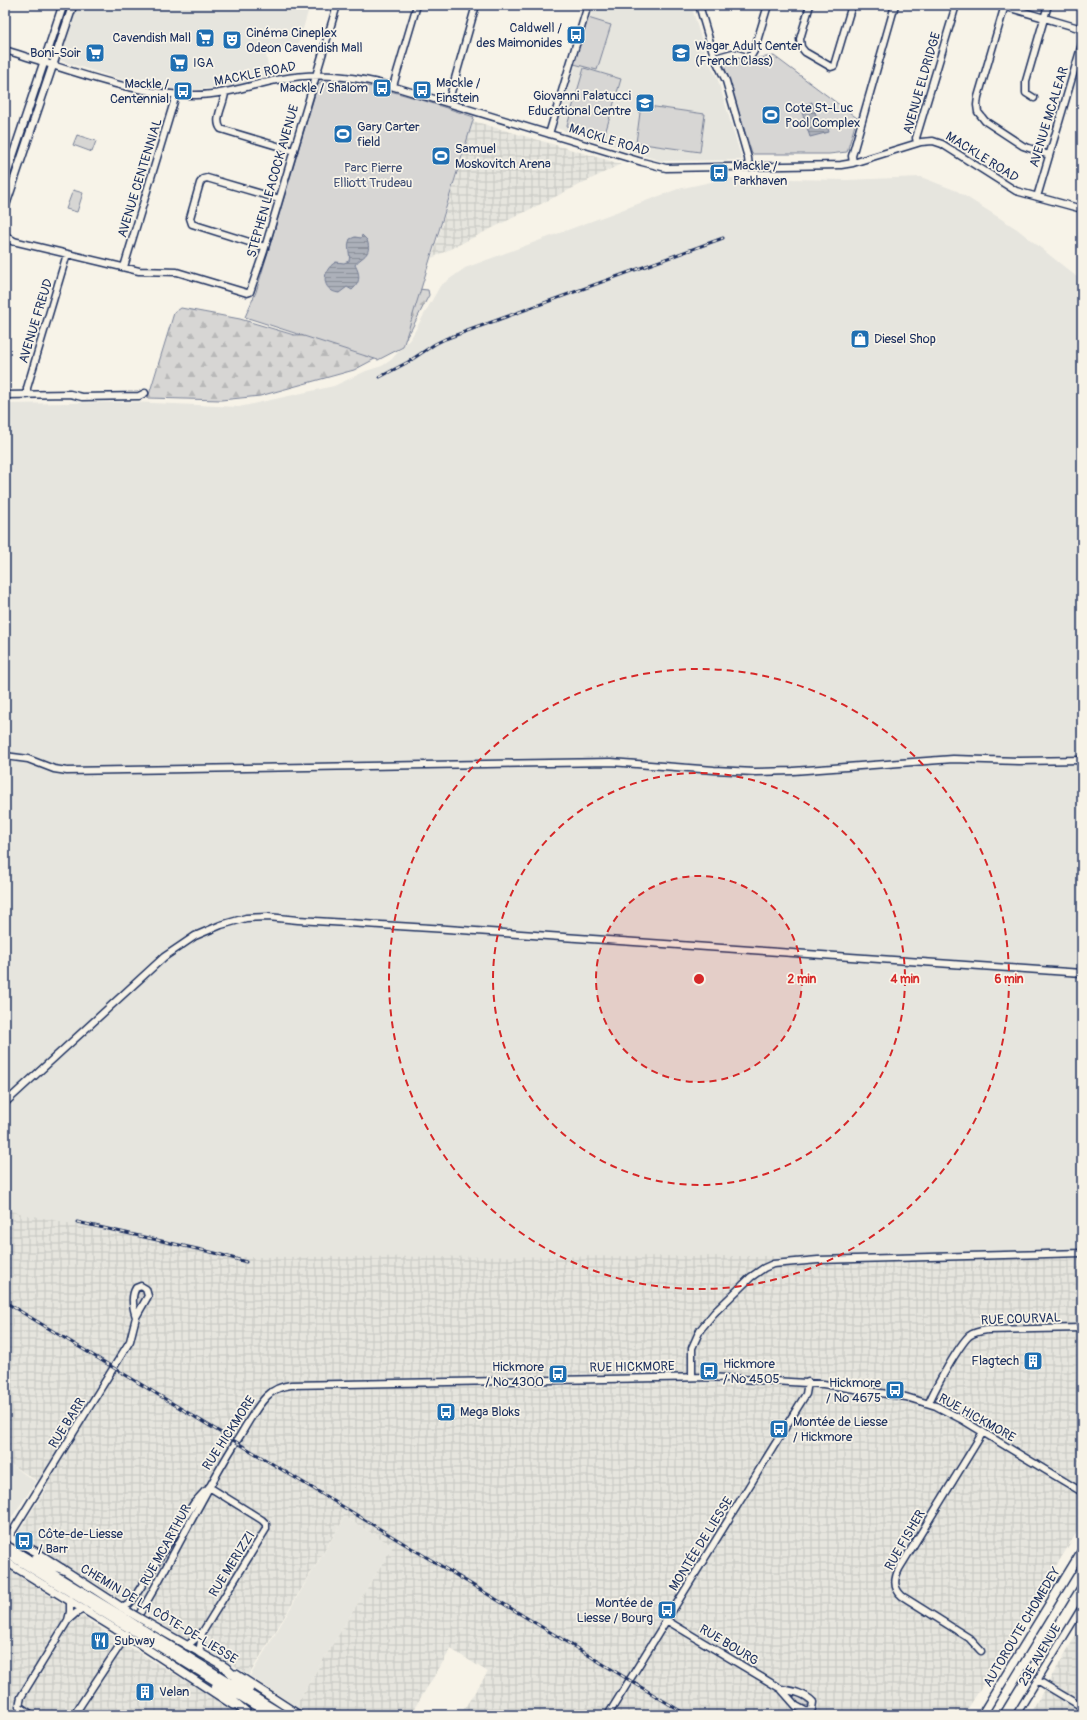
<svg xmlns="http://www.w3.org/2000/svg" width="1087" height="1720" viewBox="0 0 1087 1720" font-family="Pangolin,sans-serif">
	<style>
		.built { fill: #e6e5de }
		.industrial { fill: url(#industrial-grid) }
		.grass { fill: url(#grass-dots); stroke: #798299 }
		.forest { fill: url(#forest-firs); stroke: #798299 }
		.green { fill: #d7d6d4; stroke: #798299 }
		.water { fill: url(#water-rules); stroke: #727c95 }
		.lines { fill: none; stroke-linecap: round; stroke-linejoin: round }
		.minor-casing { stroke: #1b2f5e; stroke-width: 9 }
		.major-casing { stroke: #1b2f5e; stroke-width: 10 }
		.highway-casing { stroke: #1b2f5e; stroke-width: 11 }
		.minor { stroke: #f7f3e8; stroke-width: 6 }
		.major { stroke: #f7f3e8; stroke-width: 7 }
		.highway { stroke: #f7f3e8; stroke-width: 8 }
		.rail-casing { stroke: #1b2f5e; stroke-width: 3 }
		.rail { stroke: #f7f3e8; stroke-width: 1.5; stroke-dasharray: 4.5; stroke-linecap: butt }
		.major-bridge-casing { stroke: #1b2f5e; stroke-width: 10; stroke-linecap: butt }
		.highway-bridge-casing { stroke: #1b2f5e; stroke-width: 11; stroke-linecap: butt }
		.major-bridge { stroke: #f7f3e8; stroke-width: 7 }
		.highway-bridge { stroke: #f7f3e8; stroke-width: 8 }
		.ring { fill: none; stroke: #d62828; stroke-width: 2; stroke-dasharray: 7 5 }
		.labels { text-anchor: middle; dominant-baseline: central; stroke-width: 3.5; stroke-linejoin: round; paint-order: stroke }
		.poi-label { font-size: 13px; fill: #1b2f5e; stroke: #f7f3e8; text-anchor: start }
		.street-label { font-size: 13px; fill: #1b2f5e; stroke: #f7f3e8 }
		.park-label { font-size: 13px; fill: #415076; stroke: #f7f3e8 }
		.centre { fill: #d62828; stroke: #f7f3e8; stroke-width: 2 }
		.ring-label { font-size: 12px; text-anchor: middle; font-weight: bold; fill: #d62828; stroke: #f7f3e8; stroke-width: 3.5; stroke-linejoin: round; paint-order: stroke }
	</style>
	<defs>
		<pattern id="industrial-grid" width="8" height="8" patternUnits="userSpaceOnUse"><rect width="8" height="8" fill="#e6e5de"/><path d="M0 4h8M4 0v8" fill="none" stroke="#c5c5c1"/></pattern>
		<pattern id="grass-dots" width="8" height="8" patternUnits="userSpaceOnUse"><rect width="8" height="8" fill="#d7d6d4"/><path d="M2 2h.1M6 6h.1" fill="none" stroke="#b8b8b8" stroke-width="1.8" stroke-linecap="round"/></pattern>
		<pattern id="forest-firs" width="22" height="20" patternUnits="userSpaceOnUse"><rect width="22" height="20" fill="#d7d6d4"/><path d="M5 1l3.5 6h-7zM16 11l3.5 6h-7z" fill="#b8b8b8"/></pattern>
		<pattern id="water-rules" width="6" height="5" patternUnits="userSpaceOnUse"><rect width="6" height="5" fill="#acb0b9"/><path d="M0 2.5h6" fill="none" stroke="#8b909a"/></pattern>
	</defs>
	<rect width="100%" height="100%" fill="#f7f3e8"/>
	<filter id="ink" filterUnits="userSpaceOnUse"><feTurbulence type="fractalNoise" baseFrequency=".025" numOctaves="2"/><feDisplacementMap in="SourceGraphic" scale="8" xChannelSelector="R" yChannelSelector="G"/><feConvolveMatrix kernelMatrix="1 2 1 2 8 2 1 2 1" color-interpolation-filters="sRGB"/></filter>
	<g filter="url(#ink)">
		<!-- built -->
		<path class="built" d="M 77,5 L 310,5 L 297,49 L 266,55 L 270,76 L 234,86 L 189,90 L 162,88 L 140,85 L 61,61 L 60,58 Z
			M 594,5 L 691,5 L 707,58 L 717,77 L 742,160 L 661,161 L 556,128 Z
			M 921,177 L 957,191 L 1017,229 L 1082,281 L 1082,1250 L 613,1263 L 233,1266 L 5,1213 L 5,404 L 131,402 L 239,407 L 334,386 L 366,371 L 382,366 L 391,360 L 411,338 L 440,286 L 465,268 L 678,189 L 730,178 L 846,180 Z
			M 5,1461 L 36,1482 L 5,1527 Z
			M 345,1517 L 393,1546 L 295,1706 L 250,1676 Z"/>
		<!-- industrial -->
		<path class="industrial" d="M 473,121 L 621,164 L 432,258 Z
			M 5,1210 L 231,1257 L 769,1256 L 956,1260 L 1082,1257 L 1082,1524 L 964,1715 L 460,1715 L 488,1672 L 451,1649 L 410,1715 L 310,1715 L 295,1706 L 393,1546 L 345,1517 L 249,1675 L 206,1650 L 204,1646 L 191,1639 L 188,1639 L 181,1637 L 137,1607 L 125,1602 L 21,1538 L 19,1534 L 20,1530 L 47,1487 L 5,1461 Z
			M 5,1567 L 133,1649 L 242,1715 L 5,1715 Z
			M 1082,1625 L 1082,1715 L 1029,1715 Z"/>
		<!-- grass -->
		<path class="grass" d="M 138,1291 L 142,1291 L 145,1293 L 145,1297 L 138,1309 L 136,1308 L 136,1296 Z
			M 790,1695 L 798,1696 L 808,1703 L 808,1706 L 799,1704 Z"/>
		<!-- forest -->
		<path class="forest" d="M 408,288 L 428,290 L 429,295 L 411,330 L 401,345 L 354,370 L 260,396 L 221,400 L 148,398 L 174,313 L 181,308 L 240,319 L 294,335 L 321,334 Z"/>
		<!-- green -->
		<path class="green" d="M 588,18 L 611,25 L 597,70 L 574,64 Z
			M 774,56 L 857,118 L 847,152 L 829,154 L 752,154 L 723,62 L 730,60 L 749,63 L 758,58 Z
			M 584,68 L 621,79 L 604,137 L 567,126 Z
			M 322,81 C 374,82 424,101 474,117 L 403,347 L 378,360 L 245,317 L 256,292 L 318,84 Z
			M 641,105 L 705,114 L 700,152 L 636,143 Z
			M 77,135 L 96,141 L 92,152 L 73,145 Z
			M 73,190 L 83,193 L 77,212 L 66,209 Z"/>
		<!-- water -->
		<path class="water" d="M 812,102 L 819,125 L 826,123 L 829,132 L 810,137 L 800,106 Z
			M 362,235 L 367,240 C 373,256 360,257 355,265 C 360,274 361,282 352,290 L 347,287 L 339,293 C 321,291 321,270 336,262 L 344,263 L 349,261 C 351,253 346,248 350,239 L 355,237 L 361,238 Z"/>
		<g class="lines">
			<!-- minor casing -->
			<g class="minor-casing">
				<path id="minor" d="M 699,5 L 714,56 L 726,81 L 748,158 L 749,167
					M 810,5 L 800,39 L 801,47 L 805,52 L 831,67 L 834,66 L 835,62 L 852,5
					M 1000,5 L 1082,29
					M 1005,5 L 978,97 L 977,105 L 978,112 L 985,121 L 1023,146 L 1049,155
					M 5,50 C 65,68 133,96 196,95 C 226,95 253,84 282,79 C 321,71 360,77 398,88 L 642,162 L 666,168 L 841,165 L 853,163 L 921,142 L 933,141 L 942,144 L 1016,191 L 1082,209
					M 715,58 L 733,53 L 747,57 L 751,56 L 754,51 L 768,5
					M 393,86 L 417,5
					M 225,92 C 225,103 213,119 221,129 L 294,151
					M 1034,98 L 1026,93 L 1026,81 L 1048,5
					M 448,103 L 476,5
					M 549,134 L 588,5
					M 917,143 L 916,138 L 956,5
					M 853,163 L 852,156 L 895,5
					M 1037,197 L 1082,44
					M 13,241 L 139,271 L 177,272 L 247,293 L 250,292 L 264,251 L 337,5
					M 265,247 L 192,224 L 190,218 L 200,183 L 203,179 L 207,178 L 279,199
					M 124,267 L 176,95
					M 5,395 L 70,394 L 82,397 L 139,396 L 145,393
					M 27,395 L 27,388 L 67,254
					M 5,756 L 28,759 L 54,769 L 67,771 L 611,762 L 714,770 L 755,772 L 793,771 L 953,759 L 1019,761 L 1082,760
					M 5,1103 L 164,957 L 195,936 L 221,925 L 246,918 L 268,917 L 298,920 L 447,929 L 1082,973
					M 692,1377 L 692,1348 L 700,1330 L 714,1313 L 751,1277 L 764,1268 L 773,1264 L 818,1260 L 1082,1253
					M 929,1403 C 934,1390 959,1345 969,1336 C 974,1332 980,1331 987,1330 L 1082,1328
					M 9,1537 L 130,1341 L 136,1317 L 148,1296 L 146,1289 L 141,1286 L 136,1288 C 131,1296 133,1308 136,1317
					M 122,1608 L 129,1604 L 134,1598 L 194,1503 L 205,1491
					M 140,1613 C 174,1557 201,1497 236,1442 C 246,1427 254,1409 267,1396 C 273,1390 282,1386 291,1385 L 709,1377 L 823,1384 L 906,1397 L 936,1406 L 961,1419 L 1082,1492
					M 68,1620 L 70,1612 L 70,1600
					M 666,1620 L 781,1689 L 796,1706 L 807,1712 L 812,1709 L 813,1702 C 805,1693 792,1691 781,1689
					M 187,1646 L 202,1633 L 266,1529 L 266,1524 L 262,1520 L 209,1487
					M 981,1651 L 969,1638 L 902,1596 C 893,1588 894,1579 899,1569 L 983,1432
					M 199,1653 L 202,1635
					M 1037,1680 L 1082,1707
					M 32,1715 L 19,1706 L 21,1697 L 68,1620 L 76,1613 L 84,1609
					M 74,1715 L 124,1639
					M 608,1715 L 806,1394 L 808,1382
					M 1016,1715 L 1082,1607"/>
			</g>
			<!-- major casing -->
			<g class="major-casing">
				<path id="major" d="M 5,179 L 63,5
					M 5,207 L 73,5
					M 5,236 L 13,241
					M 5,1535 L 38,1553 L 129,1612
					M 5,1561 L 117,1630
					M 146,1622 L 227,1668
					M 135,1641 L 233,1705
					M 236,1674 L 299,1715"/>
			</g>
			<!-- highway casing -->
			<g class="highway-casing">
				<path id="highway" d="M 5,1545 L 125,1618
					M 5,1552 L 122,1624
					M 35,1559 L 62,1569
					M 142,1629 L 283,1715
					M 139,1634 L 271,1715
					M 223,1666 L 249,1689
					M 216,1686 L 246,1712
					M 982,1715 L 1082,1551
					M 993,1715 L 1082,1569"/>
			</g>
			<!-- minor -->
			<use href="#minor" class="minor"/>
			<!-- major -->
			<use href="#major" class="major"/>
			<!-- highway -->
			<use href="#highway" class="highway"/>
			<!-- rail casing -->
			<g class="rail-casing">
				<path id="rail" d="M 380,377 L 408,362 L 435,344 L 445,339 L 723,238
					M 77,1222 L 215,1253 L 246,1262
					M 5,1302 L 687,1715"/>
			</g>
			<!-- rail -->
			<use href="#rail" class="rail"/>
			<!-- major-bridge casing -->
			<g class="major-bridge-casing">
				<path id="major-bridge" d="M 129,1612 L 146,1622
					M 117,1630 L 135,1641"/>
			</g>
			<!-- highway-bridge casing -->
			<g class="highway-bridge-casing">
				<path id="highway-bridge" d="M 125,1618 L 142,1629
					M 122,1624 L 139,1634"/>
			</g>
			<!-- major-bridge -->
			<use href="#major-bridge" class="major-bridge"/>
			<!-- highway-bridge -->
			<use href="#highway-bridge" class="highway-bridge"/>
		</g>
	</g>
	<!-- distance rings -->
	<circle cx="699" cy="979" r="103" fill="#d62828" fill-opacity=".12"/>
	<g class="ring">
		<circle cx="699" cy="979" r="103"/>
		<circle cx="699" cy="979" r="206"/>
		<circle cx="699" cy="979" r="310"/>
	</g>
	<!-- icons -->
	<defs>
		<g id="bus-square" transform="scale(1)"><rect x="-9" y="-9" width="18" height="18" rx="4" fill="#1f6fb2" stroke="#f7f3e8"/><path d="M-5-6H5V4H4V6H2V4H-2V6H-4V4H-5ZM-3.5-4V0h7V-4ZM-3.5 1.2v1.5H-2V1.2ZM2 1.2v1.5H3.5V1.2Z" fill="#fff"/></g>
		<g id="supermarket-square" transform="scale(1)"><rect x="-9" y="-9" width="18" height="18" rx="4" fill="#1f6fb2" stroke="#f7f3e8"/><path d="M-6-5.5h2.5l.6 2H6L4.5 2H-2.5L-4.4-4H-6ZM-1.5 3.2a1.3 1.3 0 1 0 .1 0ZM3 3.2a1.3 1.3 0 1 0 .1 0Z" fill="#fff"/></g>
		<g id="theatre-square" transform="scale(1)"><rect x="-9" y="-9" width="18" height="18" rx="4" fill="#1f6fb2" stroke="#f7f3e8"/><path d="M-5-5.5Q0-4 5-5.5V0Q5 5 0 6Q-5 5-5 0ZM-3.3-2.5H-1v1.5H-3.3ZM1-2.5H3.3v1.5H1ZM-2.8 1Q0 5.5 2.8 1Z" fill="#fff"/></g>
		<g id="school-square" transform="scale(1)"><rect x="-9" y="-9" width="18" height="18" rx="4" fill="#1f6fb2" stroke="#f7f3e8"/><path d="M0-5L7-2L0 1L-7-2ZM-4 1L0 2.5L4 1V4Q0 6-4 4Z" fill="#fff"/></g>
		<g id="stadium-square" transform="scale(1)"><rect x="-9" y="-9" width="18" height="18" rx="4" fill="#1f6fb2" stroke="#f7f3e8"/><path d="M0-5a6.5 5 0 1 0 0 10a6.5 5 0 1 0 0-10ZM-3.5-1.8h7v3.6h-7Z" fill="#fff"/></g>
		<g id="shop-square" transform="scale(1)"><rect x="-9" y="-9" width="18" height="18" rx="4" fill="#1f6fb2" stroke="#f7f3e8"/><path d="M-5-2.5h2.3a2.7 3.5 0 0 1 5.4 0H5L5.5 6h-11ZM-1.5-2.5h3a1.5 2.3 0 0 0-3 0Z" fill="#fff"/></g>
		<g id="building-square" transform="scale(1)"><rect x="-9" y="-9" width="18" height="18" rx="4" fill="#1f6fb2" stroke="#f7f3e8"/><path d="M-4-6H4V6H1V3H-1V6H-4ZM-2.5-4.3h1.7v1.8h-1.7ZM.8-4.3h1.7v1.8H.8ZM-2.5-1h1.7V.8h-1.7ZM.8-1h1.7V.8H.8Z" fill="#fff"/></g>
		<g id="restaurant-square" transform="scale(1)"><rect x="-9" y="-9" width="18" height="18" rx="4" fill="#1f6fb2" stroke="#f7f3e8"/><path d="M-5-6h1v4h1v-4h1v4h1v-4h1v5L-1.5 .5V6h-2V.5L-5-1ZM5-6V6H3V1.5H1.5Q1.5-4 5-6Z" fill="#fff"/></g>
	</defs>
	<g fill-rule="evenodd">
		<use href="#bus-square" x="576" y="35"/>
		<use href="#supermarket-square" x="205" y="38"/>
		<use href="#theatre-square" x="232" y="40"/>
		<use href="#supermarket-square" x="95" y="53"/>
		<use href="#school-square" x="681" y="53"/>
		<use href="#supermarket-square" x="179" y="63"/>
		<use href="#bus-square" x="382" y="88"/>
		<use href="#bus-square" x="422" y="90"/>
		<use href="#bus-square" x="183" y="91"/>
		<use href="#school-square" x="645" y="103"/>
		<use href="#stadium-square" x="771" y="115"/>
		<use href="#stadium-square" x="343" y="134"/>
		<use href="#stadium-square" x="441" y="156"/>
		<use href="#bus-square" x="719" y="173"/>
		<use href="#shop-square" x="860" y="339"/>
		<use href="#building-square" x="1033" y="1361"/>
		<use href="#bus-square" x="709" y="1371"/>
		<use href="#bus-square" x="558" y="1374"/>
		<use href="#bus-square" x="895" y="1390"/>
		<use href="#bus-square" x="446" y="1412"/>
		<use href="#bus-square" x="779" y="1429"/>
		<use href="#bus-square" x="24" y="1541"/>
		<use href="#bus-square" x="667" y="1610"/>
		<use href="#restaurant-square" x="100" y="1641"/>
		<use href="#building-square" x="145" y="1692"/>
	</g>
	<g class="labels">
		<!-- poi labels -->
		<g class="poi-label">
			<text x="562" y="28" text-anchor="end">Caldwell /<tspan x="562" dy="15">des Maimonides</tspan></text>
			<text x="246" y="33">Cinéma Cineplex<tspan x="246" dy="15">Odeon Cavendish Mall</tspan></text>
			<text x="191" y="38" text-anchor="end">Cavendish Mall</text>
			<text x="695" y="46">Wagar Adult Center<tspan x="695" dy="15">(French Class)</tspan></text>
			<text x="81" y="53" text-anchor="end">Boni-Soir</text>
			<text x="193" y="63">IGA</text>
			<text x="436" y="83">Mackle /<tspan x="436" dy="15">Einstein</tspan></text>
			<text x="169" y="84" text-anchor="end">Mackle /<tspan x="169" dy="15">Centennial</tspan></text>
			<text x="368" y="88" text-anchor="end">Mackle / Shalom</text>
			<text x="631" y="96" text-anchor="end">Giovanni Palatucci<tspan x="631" dy="15">Educational Centre</tspan></text>
			<text x="785" y="108">Cote St-Luc<tspan x="785" dy="15">Pool Complex</tspan></text>
			<text x="357" y="127">Gary Carter<tspan x="357" dy="15">field</tspan></text>
			<text x="455" y="149">Samuel<tspan x="455" dy="15">Moskovitch Arena</tspan></text>
			<text x="733" y="166">Mackle /<tspan x="733" dy="15">Parkhaven</tspan></text>
			<text x="874" y="339">Diesel Shop</text>
			<text x="1019" y="1361" text-anchor="end">Flagtech</text>
			<text x="723" y="1364">Hickmore<tspan x="723" dy="15">/ No 4505</tspan></text>
			<text x="544" y="1367" text-anchor="end">Hickmore<tspan x="544" dy="15">/ No 4300</tspan></text>
			<text x="881" y="1383" text-anchor="end">Hickmore<tspan x="881" dy="15">/ No 4675</tspan></text>
			<text x="460" y="1412">Mega Bloks</text>
			<text x="793" y="1422">Montée de Liesse<tspan x="793" dy="15">/ Hickmore</tspan></text>
			<text x="38" y="1534">Côte-de-Liesse<tspan x="38" dy="15">/ Barr</tspan></text>
			<text x="653" y="1603" text-anchor="end">Montée de<tspan x="653" dy="15">Liesse / Bourg</tspan></text>
			<text x="114" y="1641">Subway</text>
			<text x="159" y="1692">Velan</text>
		</g>
		<!-- street labels -->
		<g class="street-label">
			<text transform="translate(255 74) rotate(-11)">MACKLE ROAD</text>
			<text transform="translate(922 83) rotate(-74)">AVENUE ELDRIDGE</text>
			<text transform="translate(1049 117) rotate(-73)">AVENUE MCALEAR</text>
			<text transform="translate(609 140) rotate(17)">MACKLE ROAD</text>
			<text transform="translate(982 157) rotate(32)">MACKLE ROAD</text>
			<text transform="translate(140 178) rotate(-73)">AVENUE CENTENNIAL</text>
			<text transform="translate(273 181) rotate(-74)">STEPHEN LEACOCK AVENUE</text>
			<text transform="translate(36 321) rotate(-73)">AVENUE FREUD</text>
			<text transform="translate(1021 1319) rotate(-2)">RUE COURVAL</text>
			<text transform="translate(632 1367) rotate(-1)">RUE HICKMORE</text>
			<text transform="translate(977 1418) rotate(29)">RUE HICKMORE</text>
			<text transform="translate(67 1423) rotate(-58)">RUE BARR</text>
			<text transform="translate(229 1433) rotate(-57)">RUE HICKMORE</text>
			<text transform="translate(905 1540) rotate(-60)">RUE FISHER</text>
			<text transform="translate(701 1544) rotate(-58)">MONTÉE DE LIESSE</text>
			<text transform="translate(166 1545) rotate(-61)">RUE MCARTHUR</text>
			<text transform="translate(232 1564) rotate(-58)">RUE MERIZZI</text>
			<text transform="translate(159 1614) rotate(31)">CHEMIN DE LA CÔTE-DE-LIESSE</text>
			<text transform="translate(1022 1627) rotate(-59)">AUTOROUTE CHOMEDEY</text>
			<text transform="translate(729 1645) rotate(31)">RUE BOURG</text>
			<text transform="translate(1040 1655) rotate(-59)">23E AVENUE</text>
		</g>
		<!-- park labels -->
		<g class="park-label">
			<text x="373" y="168">Parc Pierre<tspan x="373" dy="15">Elliott Trudeau</tspan></text>
		</g>
	</g>
	<circle cx="699" cy="979" r="6" class="centre"/>
	<g class="ring-label">
		<text x="802" y="983">2 min</text>
		<text x="905" y="983">4 min</text>
		<text x="1009" y="983">6 min</text>
	</g>
	<!-- margin -->
	<rect width="1087" height="1720" fill="none" stroke="#f7f3e8" stroke-width="20"/>
	<rect x="10" y="10" width="1067" height="1700" fill="none" stroke="#1b2f5e" stroke-width="1.5" filter="url(#ink)"/>
</svg>
